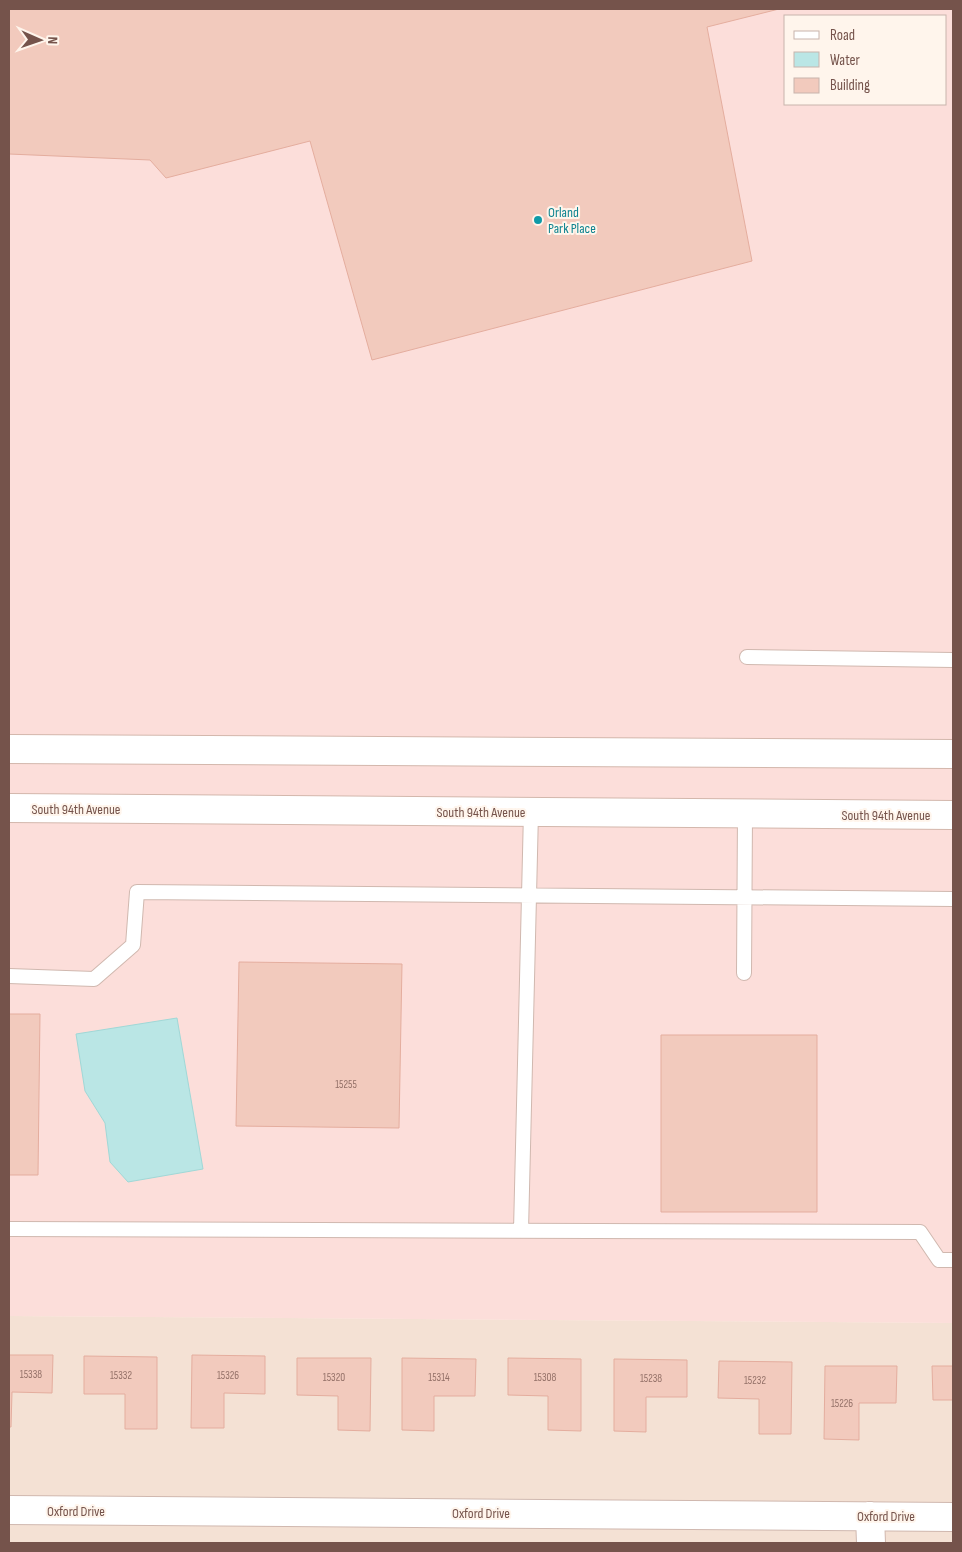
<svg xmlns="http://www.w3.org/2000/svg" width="962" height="1552" viewBox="0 0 962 1552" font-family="'Sofia Sans Condensed',sans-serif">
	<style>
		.residential { fill: #f4e1d4 }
		.commercial { fill: #fcdeda; fill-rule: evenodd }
		.water { fill: #bae6e5; stroke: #a0d8d7 }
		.building { fill: #f2cabd; stroke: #e4ad9e }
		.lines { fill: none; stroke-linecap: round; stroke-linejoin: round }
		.lane-casing { stroke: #d0b8af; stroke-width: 16 }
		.street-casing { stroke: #d0b8af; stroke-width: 30 }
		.secondary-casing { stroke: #d3b7ac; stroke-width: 30 }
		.lane { stroke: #fff; stroke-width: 14 }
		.street { stroke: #fff; stroke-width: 28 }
		.secondary { stroke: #fff; stroke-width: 28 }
		.culture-dot { fill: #0f9aa8; stroke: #fff5ec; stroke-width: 2 }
		.labels { text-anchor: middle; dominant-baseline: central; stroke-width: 4; stroke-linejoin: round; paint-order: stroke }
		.number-label { font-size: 11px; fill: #947168 }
		.culture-label { font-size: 14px; fill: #0d838f; stroke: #fff5ec; text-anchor: start }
		.street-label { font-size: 14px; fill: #75534b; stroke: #fff5ec }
	</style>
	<rect width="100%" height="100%" fill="#fcf0e6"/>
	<!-- residential -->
	<path class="residential" d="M 9,1316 L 953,1323 L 953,1543 L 9,1543 Z"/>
	<!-- commercial -->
	<path class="commercial" d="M 9,9 L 953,9 L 953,1323 L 9,1316 ZM 786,16 L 946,16 L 946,104 L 786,104 Z"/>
	<!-- water -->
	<path class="water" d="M 177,1018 L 203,1169 L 128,1182 L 110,1162 L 105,1123 L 85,1091 L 76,1034 Z"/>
	<!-- building -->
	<path class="building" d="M 9,9 L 779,9 L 707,27 L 752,261 L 372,360 L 310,141 L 166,178 L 150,160 L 9,154 Z
		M 239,962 L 402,964 L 399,1128 L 236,1126 Z
		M 9,1014 L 40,1014 L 38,1175 L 9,1175 Z
		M 661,1035 L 817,1035 L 817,1212 L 661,1212 Z
		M 9,1355 L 53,1355 L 52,1393 L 12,1392 L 11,1427 L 9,1427 Z
		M 192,1355 L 265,1356 L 265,1394 L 224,1393 L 224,1428 L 191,1428 Z
		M 84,1356 L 157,1357 L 157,1429 L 125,1429 L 125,1394 L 84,1394 Z
		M 297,1358 L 371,1358 L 370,1431 L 338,1430 L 338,1396 L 297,1395 Z
		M 402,1358 L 476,1359 L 475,1396 L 434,1396 L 434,1431 L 402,1430 Z
		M 508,1358 L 581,1359 L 581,1431 L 548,1430 L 548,1396 L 508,1395 Z
		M 614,1359 L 687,1360 L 687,1397 L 646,1397 L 646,1432 L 614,1431 Z
		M 719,1361 L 792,1362 L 791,1434 L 759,1434 L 759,1399 L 718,1398 Z
		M 825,1366 L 897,1366 L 896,1403 L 859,1403 L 859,1440 L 824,1439 Z
		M 932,1366 L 953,1366 L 953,1400 L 933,1400 Z"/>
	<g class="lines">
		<!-- lane casing -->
		<g class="lane-casing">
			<path id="lane" d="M 747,657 L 953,660
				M 744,973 L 745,814
				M 9,976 L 94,979 L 133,945 L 137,892 L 953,899
				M 9,1229 L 920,1232 L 939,1260 L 953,1260
				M 521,1231 L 531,812"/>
		</g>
		<!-- street casing -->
		<g class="street-casing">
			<path id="street" d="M 9,1510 L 953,1517
				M 870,1516 L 871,1543"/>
		</g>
		<!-- secondary casing -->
		<g class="secondary-casing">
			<path id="secondary" d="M 9,749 L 953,754
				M 9,808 L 953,815"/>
		</g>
		<!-- lane -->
		<use href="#lane" class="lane"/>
		<!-- street -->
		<use href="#street" class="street"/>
		<!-- secondary -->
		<use href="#secondary" class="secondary"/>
	</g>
	<!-- markers -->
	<circle class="culture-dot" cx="538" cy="220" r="5"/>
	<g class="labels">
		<!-- number labels -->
		<g class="number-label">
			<text x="346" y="1084">15255</text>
			<text x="31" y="1374">15338</text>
			<text x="121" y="1375">15332</text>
			<text x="228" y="1375">15326</text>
			<text x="334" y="1377">15320</text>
			<text x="439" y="1377">15314</text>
			<text x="545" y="1377">15308</text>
			<text x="651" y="1378">15238</text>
			<text x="755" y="1380">15232</text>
			<text x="842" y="1403">15226</text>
		</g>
		<!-- culture labels -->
		<g class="culture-label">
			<text x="548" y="212">Orland<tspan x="548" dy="16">Park Place</tspan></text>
		</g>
		<!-- street labels -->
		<g class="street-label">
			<text x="76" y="809">South 94th Avenue</text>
			<text x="481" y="812">South 94th Avenue</text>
			<text x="886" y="815">South 94th Avenue</text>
			<text x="76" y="1511">Oxford Drive</text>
			<text x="481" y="1513">Oxford Drive</text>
			<text x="886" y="1516">Oxford Drive</text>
		</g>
	</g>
	<!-- border -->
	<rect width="962" height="1552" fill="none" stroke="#75534b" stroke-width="20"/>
	<!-- legend -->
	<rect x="784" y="15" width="162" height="90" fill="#fff5ec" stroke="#c8b4ac"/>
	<rect x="794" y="31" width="25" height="8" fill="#ffffff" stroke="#c8b4ac"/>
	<text x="830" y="40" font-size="15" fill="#75534b">Road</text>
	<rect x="794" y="52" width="25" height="15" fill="#bae6e5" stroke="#c8b4ac"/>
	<text x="830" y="65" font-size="15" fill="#75534b">Water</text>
	<rect x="794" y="78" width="25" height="15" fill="#f2cabd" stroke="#c8b4ac"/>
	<text x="830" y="90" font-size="15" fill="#75534b">Building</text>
	<!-- north arrow -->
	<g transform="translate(40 40) rotate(92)" stroke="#fff5ec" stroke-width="4" paint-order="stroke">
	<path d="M0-4L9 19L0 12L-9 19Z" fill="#75534b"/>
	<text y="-8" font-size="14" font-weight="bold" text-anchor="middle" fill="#75534b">N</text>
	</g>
</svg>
